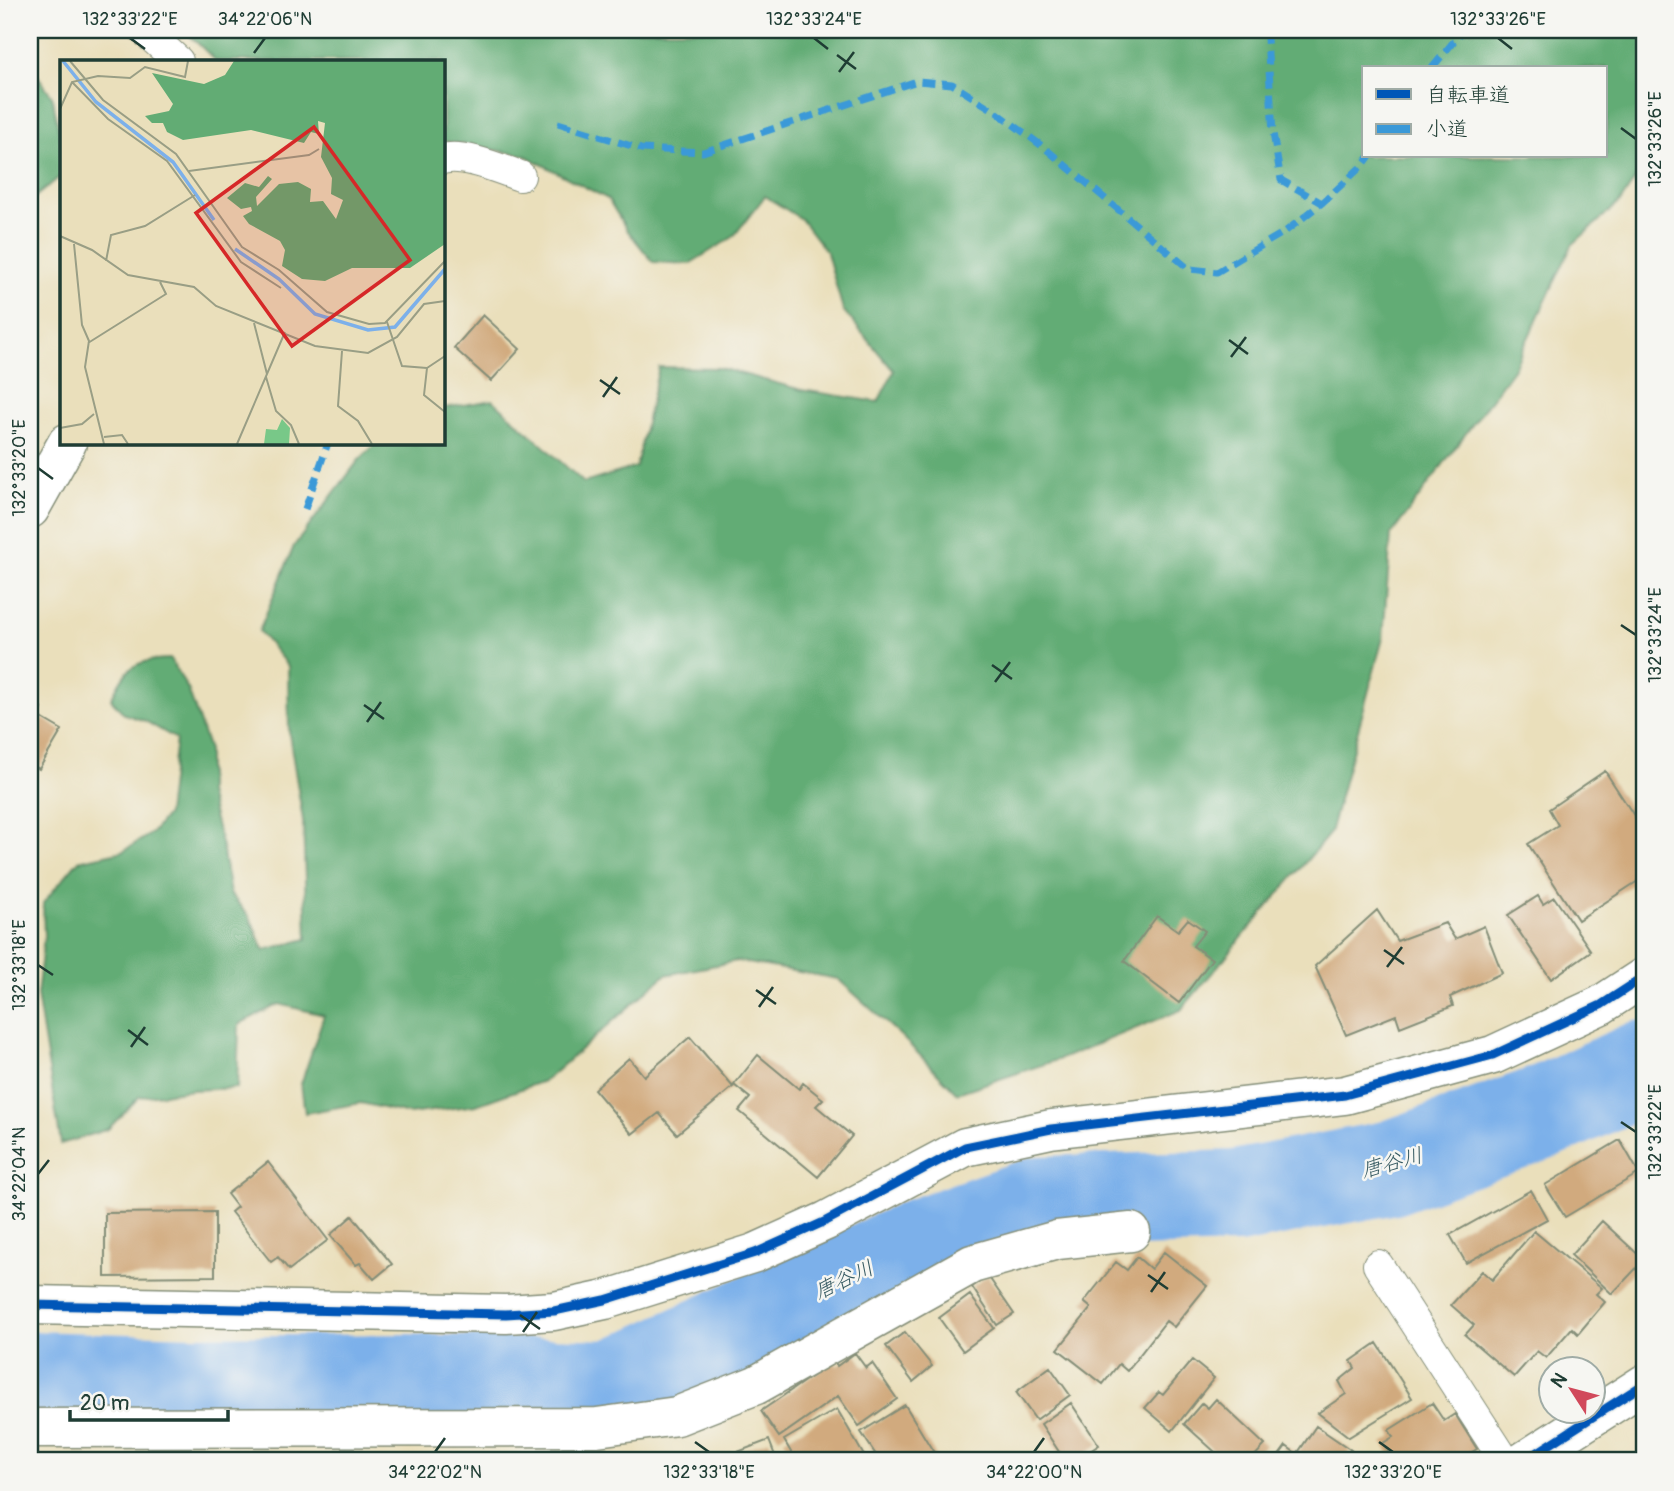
<svg xmlns="http://www.w3.org/2000/svg" width="1674" height="1491" viewBox="0 0 1674 1491" font-family="Pangolin,'Klee One',sans-serif">
	<style>
		.forest { fill: #62ac74; stroke: #407454; stroke-width: 2; fill-rule: evenodd }
		.lines { fill: none; stroke-linecap: round; stroke-linejoin: round }
		.river { stroke: #7cb0ea; stroke-width: 94 }
		.building { fill: #d1aa7e }
		.lane-casing { stroke: #848e78; stroke-width: 32 }
		.street-casing { stroke: #848e78; stroke-width: 41 }
		.secondary-casing { stroke: #848e78; stroke-width: 41 }
		.lane { stroke: #fff; stroke-width: 30 }
		.street { stroke: #fff; stroke-width: 38 }
		.secondary { stroke: #fff; stroke-width: 38 }
		.quiet { stroke: #3a99d8; stroke-width: 7; stroke-dasharray: 14 7; stroke-linecap: butt }
		.cycleway-casing { stroke: #f6f6f2; stroke-width: 13 }
		.cycleway { stroke: #0057b8; stroke-width: 9 }
		.ticks { fill: none; stroke: #1f3d34; stroke-width: 2.5 }
		.labels { text-anchor: middle; dominant-baseline: central; stroke-width: 5; stroke-linejoin: round; paint-order: stroke }
		.water-label { font-size: 21px; font-style: italic; fill: #365a62; stroke: #f6f6f2 }
		.inset-river { fill: none; stroke: #7cb0ea; stroke-width: 3.5 }
		.inset-road { fill: none; stroke: #999e85; stroke-width: 2 }
		.view { fill: #d62828; fill-opacity: 0.15; stroke: #d62828; stroke-width: 3.5 }
		.inset-edge { fill: none; stroke: #1f3d34; stroke-width: 3.5 }
		.neatline { fill: none; stroke: #1f3d34; stroke-width: 2.5 }
		.ticks-label { font-size: 18px; text-anchor: middle; fill: #1f3d34 }
	</style>
	<rect width="100%" height="100%" fill="#f6f6f2"/>
	<filter id="ink" filterUnits="userSpaceOnUse"><feTurbulence type="fractalNoise" baseFrequency=".0143" numOctaves="2"/><feDisplacementMap in="SourceGraphic" scale="14" xChannelSelector="R" yChannelSelector="G"/><feConvolveMatrix kernelMatrix="1 2 1 2 8 2 1 2 1" color-interpolation-filters="sRGB"/></filter>
	<filter id="wash" filterUnits="userSpaceOnUse"><feTurbulence type="fractalNoise" baseFrequency=".00686" numOctaves="4" result="noise"/><feDisplacementMap in="SourceGraphic" scale="28" xChannelSelector="R" yChannelSelector="G"/><feGaussianBlur stdDeviation="1.57" result="paint"/><feColorMatrix in="noise" values="0 0 0 0 0 0 0 0 0 0 0 0 0 0 0 0 0 1.4 0 .05"/><feComposite in="paint" operator="in"/></filter>
	<g filter="url(#wash)">
		<rect width="100%" height="100%" fill="#eadfbb"/>
		<!-- forest -->
		<path class="forest" d="M 184,30 L 1644,30 L 1644,166 L 1621,201 L 1572,245 L 1514,368 L 1391,535 L 1383,638 L 1330,833 L 1181,1010 L 1063,1058 L 957,1093 L 902,1037 L 838,979 L 737,961 L 665,975 L 546,1080 L 476,1105 L 409,1114 L 361,1103 L 305,1113 L 301,1084 L 324,1015 L 279,1004 L 239,1024 L 237,1088 L 192,1090 L 139,1097 L 108,1129 L 61,1144 L 37,995 L 44,937 L 43,903 L 78,861 L 123,851 L 152,833 L 167,814 L 176,739 L 145,721 L 124,714 L 111,699 C 127,667 133,660 170,659 L 188,689 L 208,747 L 208,793 L 222,847 L 230,894 L 249,916 L 264,950 L 307,939 L 303,820 L 289,734 L 288,666 L 259,631 L 294,546 L 359,460 L 377,443 L 443,443 L 443,408 L 493,400 L 584,483 L 636,467 L 659,367 L 720,368 L 802,390 L 878,402 L 894,371 L 843,310 L 827,253 L 801,219 L 765,196 L 733,237 L 689,264 L 653,262 L 627,230 L 608,199 L 524,155 L 443,141 L 443,61 L 216,61 ZM 1364,68 L 1606,68 L 1606,156 L 1364,156 Z
			M 30,65 L 52,96 L 61,141 L 61,176 L 30,201 Z"/>
		<g class="lines">
			<!-- river -->
			<path class="river" d="M 30,1378 L 194,1383 L 408,1381 L 613,1387 L 922,1244 L 1039,1203 L 1236,1197 L 1393,1167 L 1542,1113 L 1644,1067"/>
		</g>
		<g id="blocks">
			<!-- building -->
			<path class="building" d="M 483,315 L 520,349 L 491,381 L 454,348 Z
				M 30,701 L 42,709 L 38,716 L 62,730 L 39,769 L 30,763 Z
				M 1605,771 L 1644,831 L 1644,877 L 1578,920 L 1528,844 L 1558,825 L 1549,809 Z
				M 1538,896 L 1543,904 L 1554,897 L 1591,951 L 1551,979 L 1508,915 Z
				M 1377,910 L 1397,941 L 1445,923 L 1455,939 L 1484,926 L 1502,973 L 1450,997 L 1453,1006 L 1400,1027 L 1396,1015 L 1346,1035 L 1315,966 Z
				M 1157,916 L 1178,931 L 1188,919 L 1205,931 L 1193,946 L 1212,959 L 1179,1003 L 1124,961 Z
				M 690,1037 L 733,1087 L 677,1134 L 659,1113 L 632,1134 L 594,1089 L 629,1058 L 644,1076 Z
				M 758,1055 L 799,1089 L 803,1083 L 823,1099 L 816,1106 L 852,1136 L 818,1177 L 739,1111 L 750,1098 L 734,1085 Z
				M 1620,1140 L 1639,1173 L 1565,1217 L 1545,1185 Z
				M 268,1162 L 328,1240 L 289,1270 L 278,1257 L 271,1262 L 231,1212 L 237,1207 L 227,1194 Z
				M 1531,1190 L 1547,1219 L 1466,1263 L 1450,1235 Z
				M 215,1212 L 215,1276 L 105,1277 L 105,1213 Z
				M 352,1216 L 392,1264 L 374,1279 L 360,1263 L 356,1265 L 330,1235 Z
				M 1602,1221 L 1644,1260 L 1612,1294 L 1571,1255 Z
				M 1534,1231 L 1602,1288 L 1596,1294 L 1605,1302 L 1578,1334 L 1572,1328 L 1546,1358 L 1537,1351 L 1514,1377 L 1465,1335 L 1474,1325 L 1451,1305 L 1482,1271 L 1492,1280 Z
				M 1164,1252 L 1207,1286 L 1174,1327 L 1166,1321 L 1127,1371 L 1119,1364 L 1103,1384 L 1058,1349 L 1091,1308 L 1084,1302 L 1116,1262 L 1127,1270 L 1137,1257 L 1151,1269 Z
				M 988,1276 L 1014,1314 L 997,1325 L 972,1287 Z
				M 970,1295 L 994,1328 L 963,1351 L 939,1318 Z
				M 905,1332 L 932,1366 L 913,1382 L 886,1346 Z
				M 1377,1343 L 1412,1398 L 1349,1437 L 1318,1413 L 1346,1394 L 1339,1381 L 1355,1368 L 1351,1361 Z
				M 855,1353 L 866,1368 L 872,1363 L 897,1399 L 859,1426 L 838,1396 L 779,1437 L 761,1411 L 834,1361 L 837,1366 Z
				M 1192,1360 L 1214,1378 L 1172,1431 L 1145,1408 L 1159,1392 L 1163,1395 Z
				M 1050,1367 L 1070,1395 L 1036,1420 L 1016,1392 Z
				M 1216,1399 L 1265,1445 L 1250,1461 L 1225,1461 L 1184,1424 L 1202,1403 L 1208,1408 Z
				M 1071,1403 L 1099,1445 L 1075,1461 L 1065,1461 L 1041,1424 Z
				M 1432,1403 L 1444,1421 L 1455,1414 L 1477,1449 L 1456,1461 L 1394,1461 L 1383,1443 L 1393,1437 L 1389,1430 Z
				M 905,1405 L 939,1461 L 880,1461 L 861,1432 Z
				M 837,1409 L 867,1461 L 796,1461 L 784,1440 Z
				M 1316,1426 L 1351,1450 L 1342,1461 L 1275,1461 L 1286,1446 L 1297,1454 Z
				M 769,1440 L 777,1461 L 729,1461 L 727,1456 Z
				M 257,1454 L 259,1461 L 229,1461 L 229,1460 Z"/>
		</g>
	</g>
	<g filter="url(#ink)">
		<use href="#blocks" fill-opacity="0" stroke="#848e78" stroke-width="2"/>
		<g class="lines">
			<!-- lane casing -->
			<g class="lane-casing">
				<path id="lane" d="M 144,30 L 178,61
					M 443,159 C 463,153 500,169 520,176
					M 1378,1265 L 1505,1461"/>
			</g>
			<!-- street casing -->
			<g class="street-casing">
				<path id="street" d="M 30,509 L 67,443
					M 30,1428 L 597,1427 L 677,1416 L 756,1385 L 972,1264 L 1057,1240 L 1131,1232
					M 1524,1461 L 1644,1384"/>
			</g>
			<!-- secondary casing -->
			<g class="secondary-casing">
				<path id="secondary" d="M 30,1305 L 506,1314 L 554,1311 L 605,1300 L 755,1253 L 826,1221 L 965,1147 L 1051,1129 L 1345,1095 L 1493,1055 L 1601,1005 L 1644,977"/>
			</g>
			<!-- lane -->
			<use href="#lane" class="lane"/>
			<!-- street -->
			<use href="#street" class="street"/>
			<!-- secondary -->
			<use href="#secondary" class="secondary"/>
			<!-- quiet -->
			<path class="quiet" d="M 1269,30 L 1267,38 L 1273,133 L 1281,180 L 1322,203
				M 1432,68 L 1463,30
				M 558,123 L 641,149 L 703,152 L 917,81 L 952,84 L 995,111 L 1046,149 L 1189,269 L 1217,272 L 1286,231 L 1322,203 L 1364,164 L 1370,156
				M 305,509 L 328,443"/>
			<!-- cycleway casing -->
			<g class="cycleway-casing">
				<path id="cycleway" d="M 30,1305 L 506,1314 L 554,1311 L 605,1300 L 755,1253 L 826,1221 L 965,1147 L 1051,1129 L 1345,1095 L 1493,1055 L 1601,1005 L 1644,977
					M 1524,1461 L 1644,1384"/>
			</g>
			<!-- cycleway -->
			<use href="#cycleway" class="cycleway"/>
		</g>
	</g>
	<!-- ticks -->
	<path class="ticks" d="M 130,38 L 145,49M 814,38 L 828,49M 1498,38 L 1512,49M 254,53 L 265,38M 837,55 L 856,69M 839,72 L 854,52M 1621,128 L 1636,139M 1229,340 L 1248,354M 1231,357 L 1246,337M 600,380 L 620,394M 603,397 L 617,377M 38,468 L 53,479M 1621,625 L 1636,635M 992,665 L 1012,679M 995,682 L 1010,662M 364,705 L 384,719M 367,722 L 381,702M 1384,950 L 1404,964M 38,965 L 53,975M 1387,967 L 1402,947M 756,990 L 776,1004M 759,1007 L 773,987M 128,1030 L 148,1045M 131,1047 L 145,1027M 1621,1122 L 1636,1132M 38,1174 L 49,1160M 1148,1275 L 1168,1289M 1151,1292 L 1165,1272M 520,1315 L 540,1329M 523,1332 L 537,1312M 695,1442 L 709,1452M 1379,1442 L 1393,1452M 435,1452 L 445,1438M 1034,1452 L 1044,1438"/>
	<g class="labels">
		<!-- water labels -->
		<g class="water-label">
			<text transform="translate(1392 1163) rotate(-15)">唐谷川</text>
			<text transform="translate(844 1280) rotate(-25)">唐谷川</text>
		</g>
	</g>
	<!-- overview -->
	<g transform="translate(60 60)">
		<rect width="385" height="385" fill="#eadfbb"/>
		<path d="M 222,359 L 230,368 L 229,384 L 204,384 L 206,369 L 217,370 Z" fill="#78c888"/>
		<path d="M 174,1 L 385,1 L 385,184 L 350,208 L 292,208 L 265,221 L 242,219 L 222,206 L 225,190 L 220,181 L 189,164 L 183,156 L 192,151 L 191,147 L 181,149 L 167,138 L 185,123 L 199,127 L 208,116 L 212,119 L 196,137 L 197,146 L 219,124 L 238,122 L 251,129 L 250,142 L 263,141 L 276,159 L 283,140 L 271,134 L 272,118 L 261,97 L 265,63 L 258,61 L 259,74 L 251,72 L 244,83 L 191,70 L 123,80 L 107,72 L 103,63 L 92,63 L 85,56 L 109,51 L 113,44 L 92,13 L 144,24 L 165,15 Z" fill="#62ac74"/>
		<path class="inset-river" d="M 3,1 L 36,42 L 113,102 L 154,160M 175,189 L 219,219 L 255,254 L 308,270 L 335,267 L 385,209"/>
		<path class="inset-road" d="M 10,1 L 43,40 L 116,94 L 182,187 L 219,210 L 267,252 L 309,264 L 325,263 L 385,201M 12,22 L 48,59 L 107,101 L 181,202 L 221,228M 0,49 L 12,22 L 38,16 L 70,18 L 85,7 L 125,17 L 128,1M 129,111 L 249,95 L 259,89M 0,176 L 32,190 L 68,215 L 134,227 L 156,246 L 255,286 L 308,293 L 337,277 L 364,244 L 385,241M 14,184 L 22,265 L 29,281 L 25,307 L 44,384M 46,201 L 51,175 L 85,166 L 135,135M 327,262 L 342,306 L 367,308M 194,263 L 207,314M 28,283 L 106,234 L 100,222M 282,291 L 278,346 L 298,361 L 312,384M 385,296 L 367,308 L 364,335 L 385,352M 206,317 L 216,351 L 231,365 L 239,384M 0,368 L 22,364 L 34,354M 44,377 L 62,375 L 68,384M 177,384 L 225,272"/>
		<path class="view" d="M 254,67 L 350,200 L 232,286 L 136,153 Z"/>
		<rect width="385" height="385" class="inset-edge"/>
	</g>
	<!-- margin -->
	<rect width="1674" height="1491" fill="none" stroke="#f6f6f2" stroke-width="77"/>
	<!-- legend -->
	<rect x="1362" y="66" width="245" height="91" fill="#f6f6f2" stroke="#a0aca6" stroke-width="2"/>
	<rect x="1376" y="89" width="35" height="10" fill="#0057b8" stroke="#a0aca6" stroke-width="2"/>
	<text x="1426" y="102" font-size="21" fill="#1f3d34">自転車道</text>
	<rect x="1376" y="124" width="35" height="10" fill="#3a99d8" stroke="#a0aca6" stroke-width="2"/>
	<text x="1426" y="136" font-size="21" fill="#1f3d34">小道</text>
	<!-- north arrow -->
	<g transform="translate(1572 1390) rotate(306)"><circle r="33" fill="#f6f6f2" stroke="#a0aca6" stroke-width="2"/>
	<path d="M0-5L12 26L0 18L-12 26Z" fill="#d1495b"/>
	<text y="-10" font-size="19" font-weight="bold" text-anchor="middle" fill="#1f3d34">N</text>
	</g>
	<!-- scale -->
	<path d="M70 1410v10h158v-10" fill="none" stroke="#1f3d34" stroke-width="3.5"/>
	<text x="80" y="1410" font-size="21" fill="#1f3d34" stroke="#f6f6f2" stroke-width="5" paint-order="stroke">20 m</text>
	<rect x="38" y="38" width="1598" height="1414" class="neatline"/>
	<g class="ticks-label">
		<text x="130" y="25">132°33'22"E</text>
		<text x="265" y="25">34°22'06"N</text>
		<text x="814" y="25">132°33'24"E</text>
		<text x="1498" y="25">132°33'26"E</text>
		<text transform="translate(1655 139) rotate(-90)" y="6">132°33'26"E</text>
		<text transform="translate(19 468) rotate(-90)" y="6">132°33'20"E</text>
		<text transform="translate(1655 635) rotate(-90)" y="6">132°33'24"E</text>
		<text transform="translate(19 965) rotate(-90)" y="6">132°33'18"E</text>
		<text transform="translate(1655 1132) rotate(-90)" y="6">132°33'22"E</text>
		<text transform="translate(19 1174) rotate(-90)" y="6">34°22'04"N</text>
		<text x="435" y="1478">34°22'02"N</text>
		<text x="709" y="1478">132°33'18"E</text>
		<text x="1034" y="1478">34°22'00"N</text>
		<text x="1393" y="1478">132°33'20"E</text>
	</g>
</svg>
